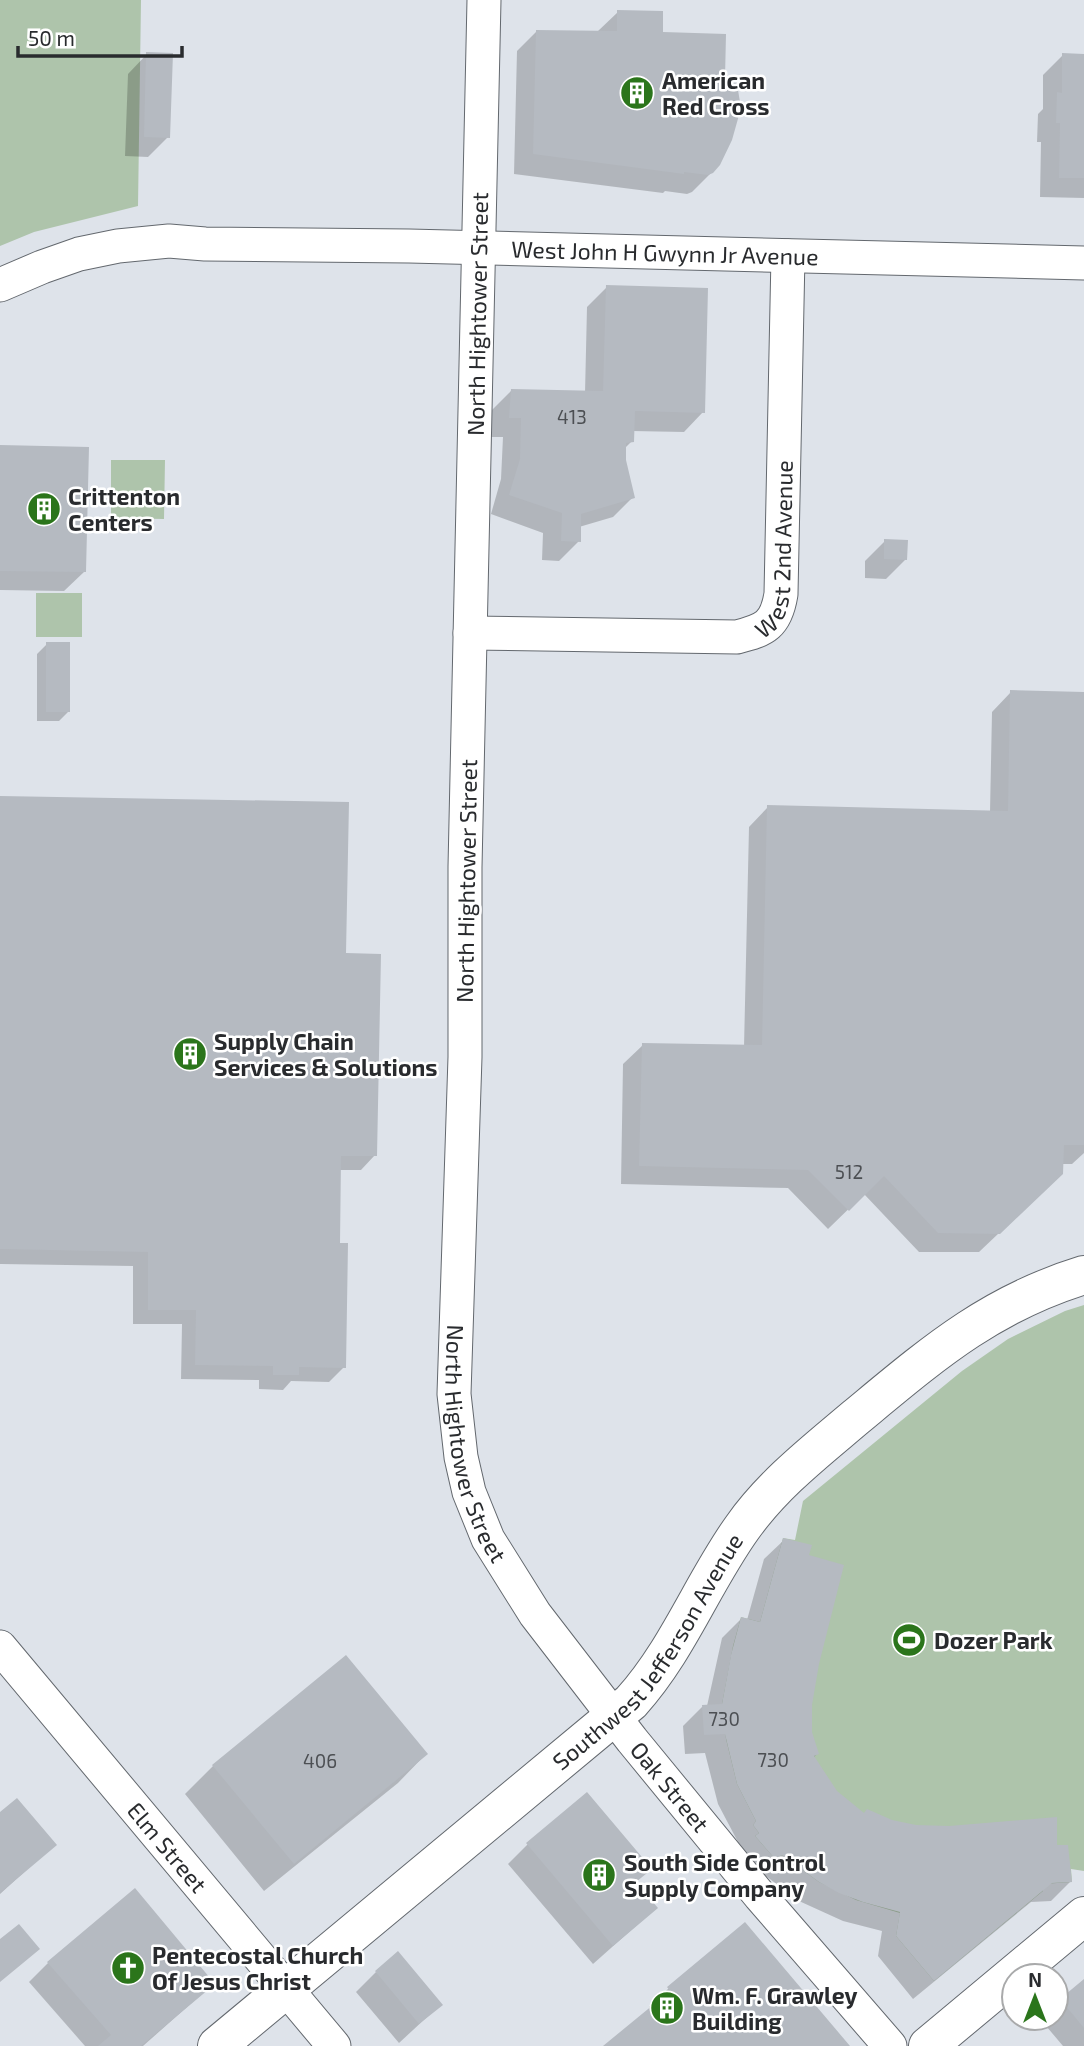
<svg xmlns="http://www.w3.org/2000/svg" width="1084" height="2046" viewBox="0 0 1084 2046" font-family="'Exo 2',sans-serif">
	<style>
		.green { fill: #aec4ab }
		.shadow { fill: #0003 }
		.building { fill: #b5bac1 }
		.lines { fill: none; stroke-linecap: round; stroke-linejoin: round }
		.minor-casing { stroke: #63686e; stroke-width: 35 }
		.major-casing { stroke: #63686e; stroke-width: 40 }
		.minor { stroke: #fff; stroke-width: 33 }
		.major { stroke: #fff; stroke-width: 38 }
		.labels { text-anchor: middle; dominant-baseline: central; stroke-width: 5; stroke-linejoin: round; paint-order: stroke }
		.number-label { font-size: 19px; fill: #4c4f53 }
		.poi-label { font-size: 23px; font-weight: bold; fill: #292b2e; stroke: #fff; text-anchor: start }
		.street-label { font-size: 23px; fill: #292b2e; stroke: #fff }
	</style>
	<rect width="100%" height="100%" fill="#dee3ea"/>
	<!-- green -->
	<path class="green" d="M 0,0 L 141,0 L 138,206 L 34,232 L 0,246 Z
		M 111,460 L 165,460 L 164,519 L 111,518 Z
		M 36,593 L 82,593 L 82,637 L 36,637 Z
		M 1084,1305 L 1084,1871 L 1071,1869 L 1072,1882 L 1042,1884 L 1043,1891 L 934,1981 L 896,1936 L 900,1913 L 856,1900 L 819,1882 L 782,1855 L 775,1859 L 755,1836 L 759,1833 L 753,1825 L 756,1821 L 737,1784 L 726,1739 L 722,1704 L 733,1646 L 741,1617 L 760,1622 L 783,1538 L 795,1540 L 803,1501 L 962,1371 L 1008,1339 L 1065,1311 Z"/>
	<!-- shadow -->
	<path class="shadow" d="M 618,12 L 661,34 L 712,172 L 692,192 L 687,194 L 665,191 L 663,193 L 514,174 L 517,51 L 537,31 L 598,31 Z
		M 147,54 L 168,137 L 148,157 L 125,156 L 128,74 Z
		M 1063,55 L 1084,55 L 1084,198 L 1040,197 L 1041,142 L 1037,142 L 1038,114 L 1043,109 L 1043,75 Z
		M 607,287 L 703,412 L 684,432 L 632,431 L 632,441 L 624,449 L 624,460 L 633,497 L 613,517 L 579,527 L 579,541 L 559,561 L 542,560 L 543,533 L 491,514 L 501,479 L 503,437 L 491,437 L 492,410 L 511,391 L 585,393 L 587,307 Z
		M 0,447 L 84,572 L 64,591 L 0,590 Z
		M 885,541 L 906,559 L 886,579 L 865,578 L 865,561 Z
		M 47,644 L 68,712 L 59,721 L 37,721 L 37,654 Z
		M 1011,692 L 1084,694 L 1084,1153 L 1072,1164 L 1061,1164 L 1041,1193 L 979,1252 L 919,1252 L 864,1194 L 828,1229 L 788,1188 L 621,1184 L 623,1064 L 643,1045 L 744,1047 L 749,827 L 768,807 L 990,812 L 992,712 Z
		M 0,797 L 344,955 L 375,1155 L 361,1170 L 339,1170 L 338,1245 L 344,1367 L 329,1382 L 291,1381 L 283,1390 L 259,1389 L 259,1380 L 181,1379 L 182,1324 L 133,1324 L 133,1266 L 0,1264 Z
		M 784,1540 L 807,1556 L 817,1664 L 810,1705 L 811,1732 L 817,1754 L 813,1758 L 835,1793 L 863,1815 L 891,1822 L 1055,1847 L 1070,1882 L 1051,1901 L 1031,1902 L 913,1999 L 878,1956 L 882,1931 L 843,1921 L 799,1901 L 762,1873 L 734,1845 L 738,1842 L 718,1804 L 705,1753 L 685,1754 L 683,1726 L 702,1707 L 707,1706 L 722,1638 L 741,1619 L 747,1620 L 764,1559 Z
		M 346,1657 L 426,1754 L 398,1783 L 264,1891 L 185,1794 L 213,1766 Z
		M 0,1814 L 54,1845 L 0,1894 Z
		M 528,1844 L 635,1883 L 656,1908 L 593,1964 L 508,1864 Z
		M 745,1924 L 847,2046 L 606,2046 L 651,2009 L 649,2007 L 668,1989 Z
		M 48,1963 L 213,1984 L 143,2046 L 85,2046 L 29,1982 Z
		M 376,1972 L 440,2005 L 399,2043 L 356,1992 Z
		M 1084,1981 L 1084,2046 L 1063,2046 L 1041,2020 L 1056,2018 L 1056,2005 Z"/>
	<!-- building -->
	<path class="building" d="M 617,10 L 663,11 L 663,32 L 726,34 L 725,78 L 736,78 L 741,108 L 732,140 L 720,165 L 713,173 L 708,175 L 684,172 L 684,174 L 533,154 L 536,30 L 617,31 Z
		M 146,52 L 173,53 L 170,138 L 144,137 Z
		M 1062,53 L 1084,54 L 1084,178 L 1059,178 L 1060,123 L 1056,123 L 1057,92 L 1062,93 Z
		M 606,285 L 708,288 L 705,413 L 635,411 L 634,442 L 626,443 L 626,460 L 635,498 L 581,514 L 581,542 L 561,541 L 562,513 L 509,495 L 520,459 L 521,418 L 509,418 L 511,389 L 603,391 Z
		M 0,445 L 89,447 L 86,572 L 0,571 Z
		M 884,539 L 908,540 L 907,560 L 884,559 Z
		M 46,642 L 70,642 L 70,712 L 46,712 Z
		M 1010,690 L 1084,692 L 1084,1145 L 1064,1145 L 1063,1174 L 1000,1234 L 938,1233 L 884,1176 L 849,1211 L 808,1170 L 639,1166 L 642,1043 L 762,1045 L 767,805 L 1008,811 Z
		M 0,796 L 349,802 L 346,953 L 381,954 L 377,1156 L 341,1156 L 340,1243 L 348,1243 L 346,1368 L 299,1367 L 299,1375 L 273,1375 L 273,1366 L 195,1365 L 196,1310 L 148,1310 L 148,1252 L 0,1249 Z
		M 783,1538 L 812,1545 L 809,1555 L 844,1565 L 819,1664 L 812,1705 L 812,1732 L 819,1754 L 814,1756 L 837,1791 L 864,1813 L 867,1809 L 892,1820 L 916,1825 L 949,1826 L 1057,1817 L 1057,1845 L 1068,1845 L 1072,1882 L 1052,1883 L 934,1981 L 896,1936 L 900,1912 L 863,1902 L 839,1893 L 819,1882 L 782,1855 L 775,1859 L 755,1836 L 759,1833 L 753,1825 L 756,1821 L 737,1784 L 725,1734 L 704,1735 L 702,1705 L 722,1704 L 731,1655 L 741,1617 L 760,1622 Z
		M 346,1655 L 428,1754 L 294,1864 L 212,1765 Z
		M 587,1792 L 652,1869 L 636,1882 L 658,1908 L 613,1946 L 526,1843 Z
		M 17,1798 L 57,1845 L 0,1893 L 0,1812 Z
		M 135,1888 L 215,1984 L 141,2046 L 98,2046 L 111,2035 L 47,1962 Z
		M 745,1922 L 850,2046 L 603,2046 L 670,1991 L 667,1987 Z
		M 19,1924 L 40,1949 L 0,1982 L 0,1939 Z
		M 398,1951 L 443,2005 L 419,2024 L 375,1971 Z
		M 1084,1979 L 1084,2028 L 1060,1999 Z"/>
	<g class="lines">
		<!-- minor casing -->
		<g class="minor-casing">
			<g id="minor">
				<path id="s1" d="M 484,0 L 465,867 L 465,1057 L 454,1394 L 461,1457 L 469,1492 L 488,1539 L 535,1614 L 632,1740 L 760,1896 L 890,2046"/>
				<path id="s2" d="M 0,285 L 42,267 L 79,254 L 118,246 L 169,241 L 205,244 L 409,246 L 1084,263"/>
				<path id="s3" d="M 470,633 L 737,637 C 765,630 776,625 781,594 L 788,256"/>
				<path id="s4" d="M 0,1647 L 334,2046"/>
			</g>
		</g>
		<!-- major casing -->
		<g class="major-casing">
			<g id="major">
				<path id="s5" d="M 217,2046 L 631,1702 C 678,1650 702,1584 742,1528 C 773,1484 816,1451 856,1417 C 931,1355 989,1304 1084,1275"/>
				<path d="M 928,2046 L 1084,1916"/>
			</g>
		</g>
		<!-- minor -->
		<use href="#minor" class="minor"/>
		<!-- major -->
		<use href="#major" class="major"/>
	</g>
	<!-- icons -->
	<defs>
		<g id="building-disc" transform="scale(1.75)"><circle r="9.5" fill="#2b751b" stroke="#fff"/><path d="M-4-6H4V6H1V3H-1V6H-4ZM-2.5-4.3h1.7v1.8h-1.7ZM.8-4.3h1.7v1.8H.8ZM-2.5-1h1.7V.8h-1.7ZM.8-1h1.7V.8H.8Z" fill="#fff"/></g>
		<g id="stadium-disc" transform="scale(1.75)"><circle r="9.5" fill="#2b751b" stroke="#fff"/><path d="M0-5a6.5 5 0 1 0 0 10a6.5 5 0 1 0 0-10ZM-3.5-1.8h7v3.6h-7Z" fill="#fff"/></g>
		<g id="church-disc" transform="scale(1.75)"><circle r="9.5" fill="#2b751b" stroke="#fff"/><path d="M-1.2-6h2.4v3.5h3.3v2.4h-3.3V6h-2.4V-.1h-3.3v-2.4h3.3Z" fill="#fff"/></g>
	</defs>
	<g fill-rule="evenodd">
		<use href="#building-disc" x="637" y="93"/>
		<use href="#building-disc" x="44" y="509"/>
		<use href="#building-disc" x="190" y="1054"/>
		<use href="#stadium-disc" x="909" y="1640"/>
		<use href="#building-disc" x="599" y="1875"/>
		<use href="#church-disc" x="128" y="1968"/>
		<use href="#building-disc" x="667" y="2008"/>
	</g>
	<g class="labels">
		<!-- number labels -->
		<g class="number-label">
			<text x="572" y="416">413</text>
			<text x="849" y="1171">512</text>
			<text x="724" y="1718">730</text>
			<text x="773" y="1759">730</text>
			<text x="320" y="1760">406</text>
		</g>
		<!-- poi labels -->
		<g class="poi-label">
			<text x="662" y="80">American<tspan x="662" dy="26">Red Cross</tspan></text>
			<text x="68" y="496">Crittenton<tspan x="68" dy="26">Centers</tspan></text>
			<text x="214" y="1041">Supply Chain<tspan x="214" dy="26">Services &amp; Solutions</tspan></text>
			<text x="934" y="1640">Dozer Park</text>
			<text x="624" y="1862">South Side Control<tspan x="624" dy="26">Supply Company</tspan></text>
			<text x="152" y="1955">Pentecostal Church<tspan x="152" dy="26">Of Jesus Christ</tspan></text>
			<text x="692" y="1995">Wm. F. Grawley<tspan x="692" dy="26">Building</tspan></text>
		</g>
		<!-- street labels -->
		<g class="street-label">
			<text stroke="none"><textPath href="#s2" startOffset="672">West John H Gwynn Jr Avenue</textPath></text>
			<text transform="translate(477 314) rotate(-89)">North Hightower Street</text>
			<text stroke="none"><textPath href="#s3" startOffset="378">West 2nd Avenue</textPath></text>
			<text transform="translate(466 881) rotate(-89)">North Hightower Street</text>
			<text stroke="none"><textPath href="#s1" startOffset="1447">North Hightower Street</textPath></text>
			<text stroke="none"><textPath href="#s5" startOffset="588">Southwest Jefferson Avenue</textPath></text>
			<text stroke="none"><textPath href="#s1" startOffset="1852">Oak Street</textPath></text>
			<text stroke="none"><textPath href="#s4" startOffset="261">Elm Street</textPath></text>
		</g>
	</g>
	<!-- north arrow -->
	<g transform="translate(1035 1997)"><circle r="33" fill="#ffffff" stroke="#a9aaab" stroke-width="2"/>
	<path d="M0-5L12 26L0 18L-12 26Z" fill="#2b751b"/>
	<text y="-10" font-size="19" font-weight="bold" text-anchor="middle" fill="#292b2e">N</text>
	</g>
	<!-- scale -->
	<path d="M18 46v10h164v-10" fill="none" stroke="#292b2e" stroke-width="3.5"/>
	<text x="28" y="46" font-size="21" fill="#292b2e" stroke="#ffffff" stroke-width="5" paint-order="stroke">50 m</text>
</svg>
